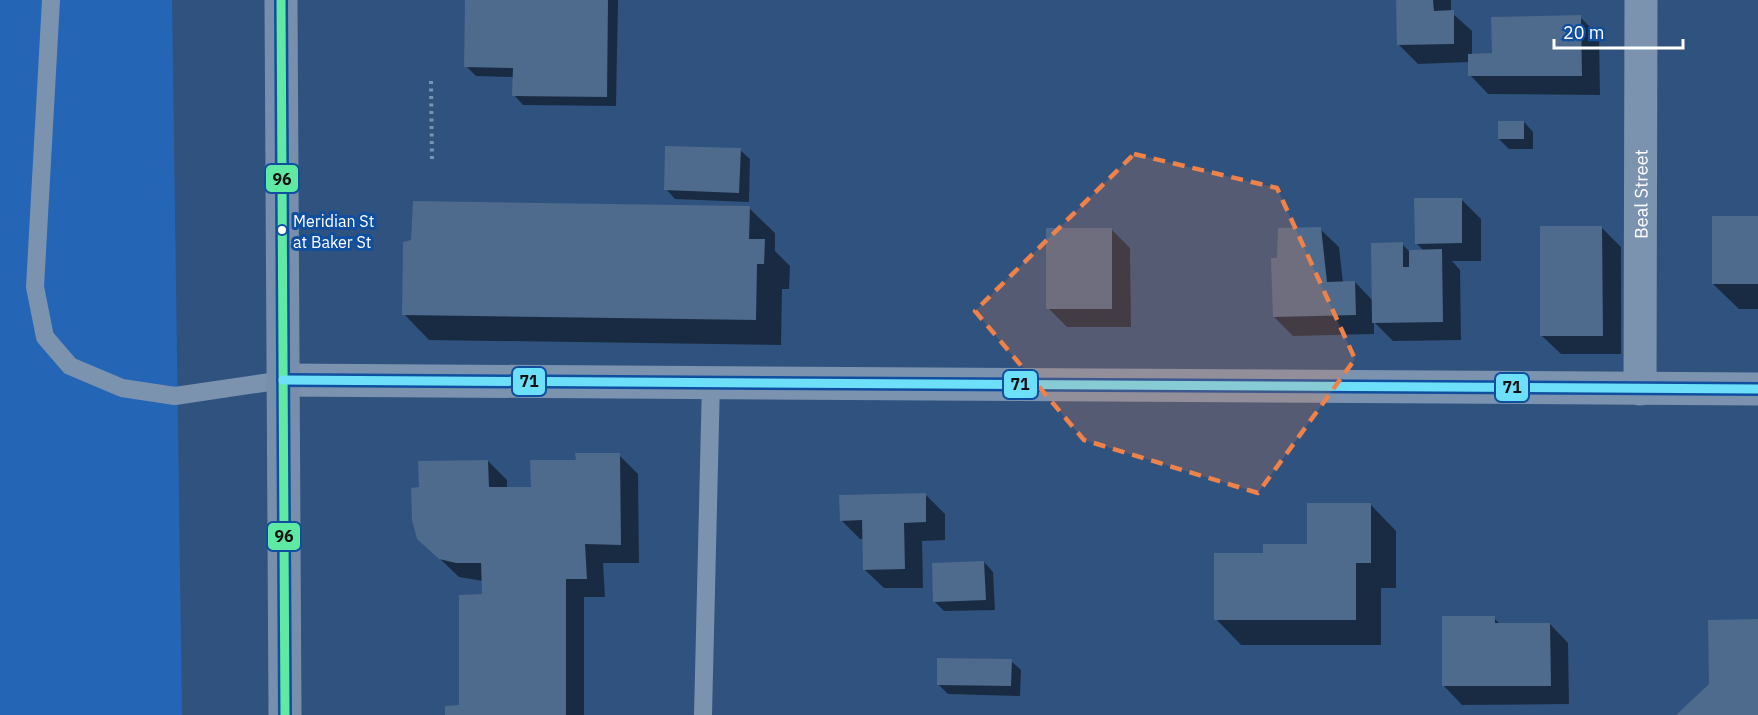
<svg xmlns="http://www.w3.org/2000/svg" width="1758" height="715" viewBox="0 0 1758 715" font-family="'IBM Plex Sans',sans-serif">
	<style>
		.green { fill: #2565b5 }
		.shadow { fill: #0007 }
		.building { fill: #4e6a8d }
		.lines { fill: none; stroke-linecap: round; stroke-linejoin: round }
		.path { stroke: #7b93af; stroke-width: 4; stroke-dasharray: 3 4.5; stroke-linecap: butt }
		.lane { stroke: #7b93af; stroke-width: 18 }
		.street { stroke: #7b93af; stroke-width: 33 }
		.secondary { stroke: #778ead; stroke-width: 33 }
		.bus-1-casing { stroke: #104e9f; stroke-width: 14 }
		.bus-2-casing { stroke: #104e9f; stroke-width: 14 }
		.bus-1 { stroke: #60e9a3; stroke-width: 9 }
		.bus-2 { stroke: #6ddff8; stroke-width: 9 }
		.marked { fill: #ee8249; fill-opacity: 0.2; stroke: #ee8249; stroke-width: 4.5; stroke-dasharray: 12 8; stroke-linejoin: round }
		.bus-dot { fill: #fff; stroke: #104e9f; stroke-width: 2 }
		.labels { text-anchor: middle; dominant-baseline: central; stroke-width: 6; stroke-linejoin: round; paint-order: stroke }
		.bus-label { font-size: 16px; fill: #fff; stroke: #104e9f; text-anchor: start }
		.street-label { font-size: 18px; fill: #fff; stroke: #104e9f }
		.line-badge { stroke: #104e9f; stroke-width: 2 }
		.pale-badge-label { font-size: 16px; text-anchor: middle; font-weight: bold; fill: #111 }
	</style>
	<rect width="100%" height="100%" fill="#30527f"/>
	<!-- green -->
	<path class="green" d="M 0,0 L 172,0 L 182,715 L 0,715 Z"/>
	<!-- shadow -->
	<path class="shadow" d="M 467,0 L 618,0 L 616,106 L 523,105 L 514,95 L 514,77 L 476,76 L 466,66 Z
		M 1398,0 L 1451,0 L 1451,12 L 1472,31 L 1472,55 L 1494,55 L 1580,17 L 1599,36 L 1600,95 L 1488,94 L 1470,75 L 1469,62 L 1418,64 L 1399,45 Z
		M 1524,122 L 1533,132 L 1533,149 L 1509,149 L 1499,139 Z
		M 740,150 L 750,159 L 749,202 L 675,199 L 666,189 Z
		M 1462,200 L 1481,219 L 1481,261 L 1452,261 L 1460,270 L 1461,340 L 1393,341 L 1374,322 L 1374,334 L 1293,336 L 1274,317 L 1278,259 L 1320,229 L 1339,247 L 1343,283 L 1355,282 L 1373,301 L 1402,244 L 1410,252 L 1424,251 L 1416,243 Z
		M 749,208 L 775,233 L 775,251 L 790,266 L 789,289 L 782,289 L 781,345 L 429,340 L 404,314 Z
		M 1758,217 L 1758,309 L 1739,309 L 1713,284 Z
		M 1602,228 L 1621,247 L 1621,354 L 1561,354 L 1542,336 Z
		M 1111,229 L 1130,248 L 1131,327 L 1067,327 L 1048,308 Z
		M 619,455 L 638,474 L 639,563 L 603,563 L 605,597 L 584,597 L 584,715 L 446,715 L 460,707 L 484,595 L 483,581 L 459,577 L 438,557 L 420,488 L 488,461 L 507,480 L 507,488 L 532,488 L 577,461 Z
		M 926,495 L 945,514 L 945,540 L 922,541 L 923,588 L 884,588 L 865,570 L 864,539 L 860,539 L 841,520 Z
		M 1371,505 L 1396,531 L 1396,588 L 1381,588 L 1381,645 L 1241,645 L 1216,619 L 1264,554 L 1309,545 Z
		M 984,562 L 993,572 L 995,610 L 944,611 L 934,601 Z
		M 1494,618 L 1501,625 L 1550,624 L 1568,643 L 1569,704 L 1462,705 L 1444,686 Z
		M 1011,661 L 1021,670 L 1020,696 L 948,694 L 938,684 Z"/>
	<!-- building -->
	<path class="building" d="M 465,0 L 608,0 L 607,97 L 512,96 L 513,68 L 464,67 Z
		M 1396,0 L 1433,0 L 1434,11 L 1454,10 L 1454,44 L 1397,45 Z
		M 1581,15 L 1582,76 L 1468,76 L 1468,54 L 1492,53 L 1491,17 Z
		M 1498,121 L 1524,121 L 1524,139 L 1498,139 Z
		M 665,146 L 741,148 L 739,193 L 664,190 Z
		M 1414,198 L 1462,198 L 1462,243 L 1415,244 Z
		M 413,201 L 750,206 L 749,239 L 765,239 L 764,264 L 757,264 L 756,320 L 402,315 L 403,242 L 411,240 Z
		M 1712,216 L 1758,216 L 1758,284 L 1712,284 Z
		M 1540,226 L 1602,226 L 1603,336 L 1540,336 Z
		M 1321,227 L 1327,282 L 1355,281 L 1356,315 L 1273,317 L 1271,258 L 1277,258 L 1278,228 Z
		M 1046,228 L 1112,228 L 1112,309 L 1046,309 Z
		M 1403,242 L 1403,267 L 1409,267 L 1409,250 L 1442,249 L 1443,322 L 1372,323 L 1371,243 Z
		M 575,453 L 620,453 L 621,545 L 585,544 L 587,579 L 566,579 L 566,715 L 445,715 L 445,706 L 459,705 L 459,595 L 482,594 L 481,563 L 456,563 L 439,559 L 417,539 L 412,520 L 411,488 L 419,487 L 418,461 L 488,460 L 489,487 L 531,487 L 530,460 L 576,460 Z
		M 926,493 L 926,522 L 904,523 L 905,569 L 863,570 L 862,520 L 840,521 L 839,495 Z
		M 1307,503 L 1371,503 L 1371,563 L 1356,563 L 1356,620 L 1214,620 L 1214,553 L 1263,553 L 1263,544 L 1307,544 Z
		M 984,561 L 986,600 L 933,602 L 932,563 Z
		M 1442,616 L 1495,616 L 1495,623 L 1550,623 L 1551,686 L 1442,686 Z
		M 1758,619 L 1758,715 L 1676,715 L 1709,684 L 1708,620 Z
		M 937,658 L 1012,659 L 1011,686 L 937,685 Z"/>
	<g class="lines">
		<!-- path -->
		<path class="path" d="M 431,81 L 432,163"/>
		<!-- lane -->
		<path class="lane" d="M 51,0 L 35,287 L 45,337 L 70,366 L 122,388 L 175,396 L 283,380
			M 703,715 L 711,382"/>
		<!-- street -->
		<g class="street">
			<path d="M 283,380 L 1758,389"/>
			<path id="s1" d="M 1640,389 L 1641,0"/>
		</g>
		<!-- secondary -->
		<path class="secondary" d="M 281,0 L 285,715"/>
		<!-- bus-1 casing -->
		<g class="bus-1-casing">
			<path id="bus-1" d="M 281,0 L 285,715"/>
		</g>
		<!-- bus-2 casing -->
		<g class="bus-2-casing">
			<path id="bus-2" d="M 283,380 L 1758,389"/>
		</g>
		<!-- bus-1 -->
		<use href="#bus-1" class="bus-1"/>
		<!-- bus-2 -->
		<use href="#bus-2" class="bus-2"/>
	</g>
	<!-- marked area -->
	<path class="marked" d="M 1134,154 L 1277,188 L 1355,359 L 1258,493 L 1084,440 L 975,311 Z"/>
	<!-- markers -->
	<circle class="bus-dot" cx="282" cy="230" r="5"/>
	<g class="labels">
		<!-- bus labels -->
		<g class="bus-label">
			<text x="293" y="221">Meridian St<tspan x="293" dy="21">at Baker St</tspan></text>
		</g>
		<!-- street labels -->
		<g class="street-label">
			<text stroke="none"><textPath href="#s1" startOffset="195">Beal Street</textPath></text>
		</g>
	</g>
	<g class="line-badge">
		<rect x="265" y="164" width="34" height="29" rx="6" fill="#60e9a3"/>
		<rect x="512" y="367" width="34" height="29" rx="6" fill="#6ddff8"/>
		<rect x="1003" y="370" width="35" height="29" rx="6" fill="#6ddff8"/>
		<rect x="1495" y="373" width="34" height="29" rx="6" fill="#6ddff8"/>
		<rect x="267" y="522" width="34" height="29" rx="6" fill="#60e9a3"/>
	</g>
	<g class="pale-badge-label">
		<text x="282" y="185">96</text>
		<text x="529" y="387">71</text>
		<text x="1020" y="390">71</text>
		<text x="1512" y="393">71</text>
		<text x="284" y="542">96</text>
	</g>
	<!-- scale -->
	<path d="M1554 39v9h129v-9" fill="none" stroke="#ffffff" stroke-width="3"/>
	<text x="1563" y="39" font-size="18" fill="#ffffff" stroke="#104e9f" stroke-width="4.5" paint-order="stroke">20 m</text>
</svg>
